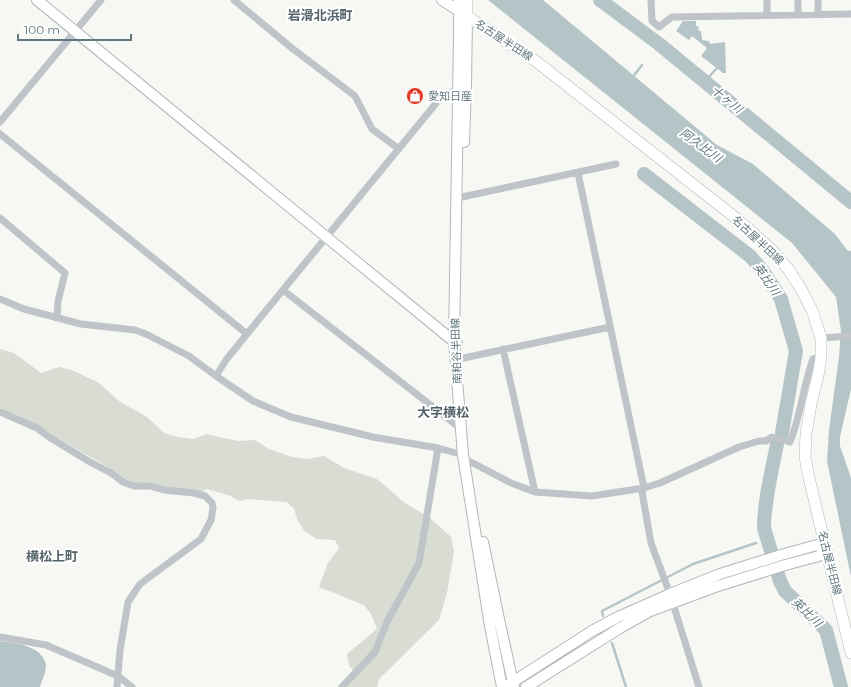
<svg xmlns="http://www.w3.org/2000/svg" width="851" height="687" viewBox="0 0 851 687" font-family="Montserrat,'Noto Sans JP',sans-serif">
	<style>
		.green { fill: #d8dcd3 }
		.water { fill: #b5c5c7 }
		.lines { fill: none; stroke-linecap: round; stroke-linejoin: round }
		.stream { stroke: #b5c5c7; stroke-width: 2.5 }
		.river { stroke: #b5c5c7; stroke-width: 14 }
		.secondary-casing { stroke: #b0b8bb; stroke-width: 12 }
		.primary-casing { stroke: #b2b8bb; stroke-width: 12 }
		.street { stroke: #bec4c7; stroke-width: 7 }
		.secondary { stroke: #fff; stroke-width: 10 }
		.primary { stroke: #fff; stroke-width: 11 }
		.labels { text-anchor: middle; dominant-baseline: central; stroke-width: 4; stroke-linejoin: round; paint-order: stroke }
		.street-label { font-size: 11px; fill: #62777f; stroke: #fff }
		.poi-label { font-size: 11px; fill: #62777f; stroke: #fff; text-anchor: start }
		.water-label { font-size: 12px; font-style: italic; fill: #5d767a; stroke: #fff }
		.quarter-label { font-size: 13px; font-weight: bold; fill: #54636a; stroke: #fff }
	</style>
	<rect width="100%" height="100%" fill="#f7f7f4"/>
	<!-- green -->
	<path class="green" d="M 0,349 L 14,353 L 41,373 L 59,367 L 72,370 L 99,383 L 120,402 L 147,417 L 164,433 L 177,437 L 193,439 L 207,434 L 223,438 L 239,441 L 255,440 L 269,449 L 292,457 L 307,459 L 324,456 L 344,468 L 377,479 L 405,503 L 430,518 L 451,537 L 454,551 L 447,593 L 439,620 L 379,679 L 377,687 L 338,687 L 355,672 L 349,666 L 347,654 L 371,634 L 377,628 L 371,614 L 364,605 L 319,587 L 328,563 L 339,548 L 335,540 L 317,539 L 304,531 L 298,521 L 294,509 L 287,502 L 247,499 L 240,501 L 235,499 L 231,496 L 207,489 L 201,492 L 135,483 L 123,478 L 103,464 L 52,435 L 0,409 Z"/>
	<!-- water -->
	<path class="water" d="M 488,0 L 543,0 L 717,145 L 753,164 L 835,234 L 847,250 L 851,251 L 851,389 L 840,437 L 840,446 L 851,478 L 851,577 L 827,461 L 829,430 L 839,357 L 841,331 L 836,297 L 792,243 Z
		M 683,21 L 696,21 L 696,26 L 698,26 L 699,31 L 701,31 L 702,40 L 709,41 L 710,44 L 725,42 L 726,73 L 723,73 L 701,56 L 707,48 L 692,36 L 689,40 L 676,31 Z
		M 0,641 C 16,643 44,646 46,666 C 46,672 42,681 40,687 L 0,687 Z"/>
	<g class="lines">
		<!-- stream -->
		<path class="stream" d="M 632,78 L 642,65
			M 705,81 L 718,67
			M 603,616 L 602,611 L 693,564 L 756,543
			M 612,643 L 626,687"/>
		<!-- river -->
		<path class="river" d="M 600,0 L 659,44 L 851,202
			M 644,174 L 750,256 L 763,271 L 781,299 L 796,351 L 782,433
			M 777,444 C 772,470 764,501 764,528 L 780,581 L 785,591 L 826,630 L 841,687"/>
		<!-- secondary casing -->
		<g class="secondary-casing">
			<path id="secondary" d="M 37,0 L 457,344
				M 442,0 L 459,11 L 459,37 L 454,341 L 463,455 L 490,626 L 502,687
				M 464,142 L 466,85 L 467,16
				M 483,542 L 500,624 L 514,687
				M 505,687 L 592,631 L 618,617 L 670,594 L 720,574 L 781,555 L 817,545 L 826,549 L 819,556 L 785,565 L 715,587 L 650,611 L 620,628 L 526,687"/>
		</g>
		<!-- primary casing -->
		<g class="primary-casing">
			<path id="primary" d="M 459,0 L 459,11 L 537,62 L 737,219 L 771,249 L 789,270 L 801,289 L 812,310 L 821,338 L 821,357 L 819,371 L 811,404 L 806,434 L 805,457 L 809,478 L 851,653
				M 467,0 L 467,16"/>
		</g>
		<!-- street -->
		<path class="street" d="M 234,0 L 293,49 L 355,96 L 372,129 L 399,149
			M 651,0 L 652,21 L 659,27 L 672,17 L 851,14
			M 767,0 L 767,15
			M 818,0 L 818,15
			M 798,15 L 798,0
			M 0,122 L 101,0
			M 0,134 L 247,334
			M 578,173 L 644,488 L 642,492 L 651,543 L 670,594 L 699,687
			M 462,197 L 616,164
			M 0,218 L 65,273 L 58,301 L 57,318
			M 283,290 L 460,428
			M 0,299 L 24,309 L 81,324 L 135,330 L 146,334 L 189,356 L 216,376 L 253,401 L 291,417 L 373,437 L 438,448 L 463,455 L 467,460 L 511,483 L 535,492 L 592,496 L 644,488 L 660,483 L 739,447 L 759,441 L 766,441 L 772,437 L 790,442 C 801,415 803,386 813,359 L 821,357
			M 821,338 L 851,336
			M 503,349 L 535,492
			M 459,359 L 610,327
			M 216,376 L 226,360 L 251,329 L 442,96 L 462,88
			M 0,412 L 37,428 L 49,437 L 90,462 L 111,473 L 123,482 L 134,486 L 150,486 L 164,490 L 194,493 L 205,496 L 212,503 L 213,508 L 211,520 L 201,539 L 140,584 L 128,602 L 120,650 L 117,687
			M 0,637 L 46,645 L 118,676 L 132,687
			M 342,687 L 375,652 L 387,622 L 419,563 L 438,448"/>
		<!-- secondary -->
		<use href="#secondary" class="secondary"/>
		<!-- primary -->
		<use href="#primary" class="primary"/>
	</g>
	<!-- icons -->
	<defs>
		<g id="shop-disc" transform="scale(0.9)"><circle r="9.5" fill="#e23c29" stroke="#fff"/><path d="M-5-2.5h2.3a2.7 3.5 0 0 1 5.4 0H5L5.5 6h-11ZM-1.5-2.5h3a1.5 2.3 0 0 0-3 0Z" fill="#fff"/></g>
	</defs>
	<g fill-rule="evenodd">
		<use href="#shop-disc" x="415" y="96"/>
	</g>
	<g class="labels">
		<!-- street labels -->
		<g class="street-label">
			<text transform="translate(504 40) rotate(33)">名古屋半田線</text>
			<text transform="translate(758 240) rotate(43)">名古屋半田線</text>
			<text transform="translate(456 351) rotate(-92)">南粕谷半田線</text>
			<text transform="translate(830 563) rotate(76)">名古屋半田線</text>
		</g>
		<!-- poi labels -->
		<g class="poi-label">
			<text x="428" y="96">愛知日産</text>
		</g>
		<!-- water labels -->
		<g class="water-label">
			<text transform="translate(727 99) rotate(39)">十ヶ川</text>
			<text transform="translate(701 145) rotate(36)">阿久比川</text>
			<text transform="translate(767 279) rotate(55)">英比川</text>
			<text transform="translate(807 612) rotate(44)">英比川</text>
		</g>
		<!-- quarter labels -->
		<g class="quarter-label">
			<text x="320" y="15">岩滑北浜町</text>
			<text x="443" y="412">大字横松</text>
			<text x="52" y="556">横松上町</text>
		</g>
	</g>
	<!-- scale -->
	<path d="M18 34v6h113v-6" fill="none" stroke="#62777f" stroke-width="2"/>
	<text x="24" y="34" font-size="12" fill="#62777f" stroke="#ffffff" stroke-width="3" paint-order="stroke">100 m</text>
</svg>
